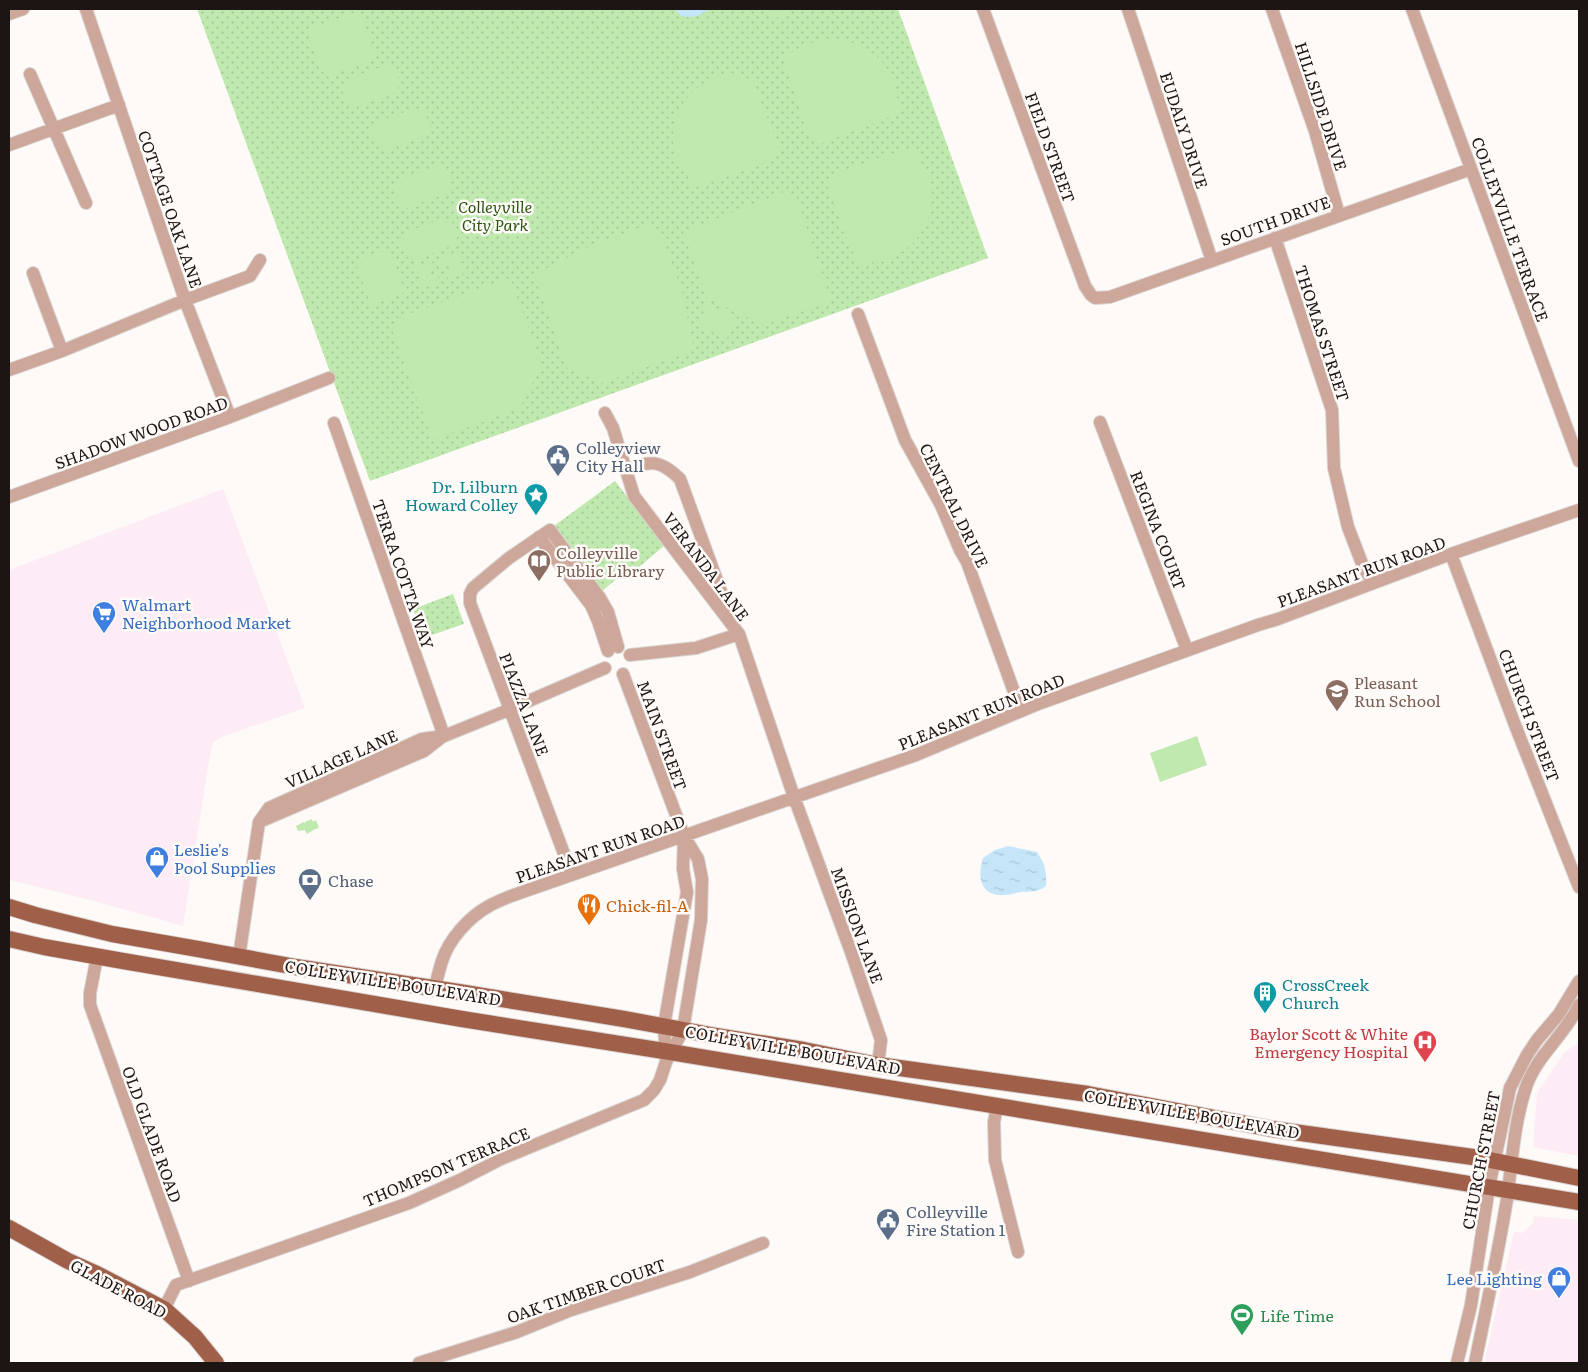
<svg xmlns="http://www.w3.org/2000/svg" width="1588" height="1372" viewBox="0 0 1588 1372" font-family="Literata,serif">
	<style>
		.commercial { fill: #fdebf6 }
		.grass { fill: url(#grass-dots) }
		.garden { fill: #bfe9ae }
		.water { fill: url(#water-ripples) }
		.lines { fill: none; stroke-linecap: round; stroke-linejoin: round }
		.minor-casing { stroke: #dad5d3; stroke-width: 14 }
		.major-casing { stroke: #dad5d3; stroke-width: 18 }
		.minor { stroke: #cda79a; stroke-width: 12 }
		.major { stroke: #a05f48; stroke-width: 16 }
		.labels { text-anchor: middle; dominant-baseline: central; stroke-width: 5; stroke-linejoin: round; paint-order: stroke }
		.street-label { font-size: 16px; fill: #1c1513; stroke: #fefaf8 }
		.park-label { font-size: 16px; font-style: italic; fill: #29560f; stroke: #fefaf8 }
		.service-label { font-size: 16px; fill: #4e5e75; stroke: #fefaf8; text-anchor: start }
		.culture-label { font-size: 16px; fill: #0d838f; stroke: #fefaf8; text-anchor: end }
		.education-label { font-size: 16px; fill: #785e54; stroke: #fefaf8; text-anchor: start }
		.shop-label { font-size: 16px; fill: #366cbe; stroke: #fefaf8; text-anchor: start }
		.food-label { font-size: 16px; fill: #c56008; stroke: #fefaf8; text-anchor: start }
		.health-label { font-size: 16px; fill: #be3a42; stroke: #fefaf8; text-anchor: end }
		.leisure-label { font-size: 16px; fill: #27864d; stroke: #fefaf8; text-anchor: start }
	</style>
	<defs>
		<pattern id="grass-dots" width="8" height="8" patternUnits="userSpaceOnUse" patternTransform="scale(1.25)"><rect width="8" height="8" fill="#bfe9ae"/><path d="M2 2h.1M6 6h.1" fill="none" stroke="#a4c795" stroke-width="1.8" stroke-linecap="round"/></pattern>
		<pattern id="water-ripples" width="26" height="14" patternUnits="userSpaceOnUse" patternTransform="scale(1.25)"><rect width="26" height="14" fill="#c5e6f9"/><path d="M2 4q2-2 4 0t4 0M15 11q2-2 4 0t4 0" fill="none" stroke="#a9c4d5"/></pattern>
	</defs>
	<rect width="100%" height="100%" fill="#fefaf8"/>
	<!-- commercial -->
	<path class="commercial" d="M 223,489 L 305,708 L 224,736 L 213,742 L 209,760 L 183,926 L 94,901 L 9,880 L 9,570 Z
		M 1579,1042 L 1579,1156 L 1533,1147 L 1537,1093 L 1565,1052 Z
		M 1534,1216 L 1579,1220 L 1579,1363 L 1484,1363 L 1514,1231 L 1522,1233 L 1533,1223 Z"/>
	<!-- grass -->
	<path class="grass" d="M 197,9 L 898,9 L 988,258 L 370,481 Z
		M 615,481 L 665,545 L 638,568 L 632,566 L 602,591 L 554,526 Z
		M 453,594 L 464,624 L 423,638 L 413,609 Z"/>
	<!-- garden -->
	<path class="garden" d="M 763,9 L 797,9 L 778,18 L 764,12 Z
		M 353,13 L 362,17 L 375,52 L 371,61 L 330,75 L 322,72 L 308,36 L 313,27 Z
		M 831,38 C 861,42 886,55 895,86 C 897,95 898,104 902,112 L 820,144 L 811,140 L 796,99 L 783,57 L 805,45 L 818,41 Z
		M 386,65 L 395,69 L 400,83 L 396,92 L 355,108 L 347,103 L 341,88 L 345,80 Z
		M 729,73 L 736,73 L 753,81 L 780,150 L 776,158 L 732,175 L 690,189 C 689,186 689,181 688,177 C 687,174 683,171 681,168 C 678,163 675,156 674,150 C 667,111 693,81 729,73 Z
		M 416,108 L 425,112 L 430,126 L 427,135 L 385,150 L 377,146 L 371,131 L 376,122 Z
		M 914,147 C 918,158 925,167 929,178 C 939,209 922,244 893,257 C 882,261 870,262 859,266 L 842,226 L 827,184 L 832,175 L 875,159 Z
		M 437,166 L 446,171 L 452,184 L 448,193 L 407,208 L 399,204 L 393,189 L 396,181 Z
		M 786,191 L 796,195 L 831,301 L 763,325 L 707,298 L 683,232 Z
		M 444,218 L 452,222 L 458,236 L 454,245 L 414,260 L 405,256 L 400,241 L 404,233 Z
		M 649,224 L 659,230 L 682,290 L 694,350 L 603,383 L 567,368 L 534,275 L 590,246 Z
		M 390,249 L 405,292 L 371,305 L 355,261 Z
		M 459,251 L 462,260 L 443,267 L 440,258 Z
		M 432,261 L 435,270 L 417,277 L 414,268 Z
		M 463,263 L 466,272 L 448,279 L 444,270 Z
		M 436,273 L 440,282 L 421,289 L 418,280 Z
		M 510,278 L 542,364 L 520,408 L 433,440 L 392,330 L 395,319 Z
		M 707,304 L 737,317 L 727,339 L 698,325 Z
		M 1197,736 L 1207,765 L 1160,782 L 1150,753 Z
		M 312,819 L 313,822 L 316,820 L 319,828 L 315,829 L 307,834 L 305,830 L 298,831 L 296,826 L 304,822 L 305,824 L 305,822 Z"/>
	<!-- water -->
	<path class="water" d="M 675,9 L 709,9 C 703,15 689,20 680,15 C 678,14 677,11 675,9 Z
		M 1008,846 L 1037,852 C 1045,864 1047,872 1046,886 C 1037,893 1031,891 1020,892 C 1015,893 1010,895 1005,895 C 980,897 977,877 983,858 L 995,850 Z"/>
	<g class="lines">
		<!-- minor casing -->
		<g class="minor-casing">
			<path id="minor" d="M 86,9 L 185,300 L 230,417
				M 983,9 L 1085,286 L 1091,295 L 1095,298 L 1110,297 L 1471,169
				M 1128,9 L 1212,261
				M 1272,9 L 1315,131 L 1339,215
				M 1412,9 L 1579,461
				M 9,14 L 23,9
				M 30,74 L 86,203
				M 9,145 L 119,105
				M 1275,238 L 1332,410 L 1334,468 L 1348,527 L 1363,566 L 1373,583
				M 33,273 L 62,351
				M 858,314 L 905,440 L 941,505 L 960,550 L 967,562 L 1021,711
				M 9,370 L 62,351 L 185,300 L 250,276 L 260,260
				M 605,413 L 613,428 L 634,496 L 739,634 L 794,797 L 851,952 L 881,1040 L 878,1065
				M 1100,422 L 1187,650
				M 334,423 L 444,736
				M 626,471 C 649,459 661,460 680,479 L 723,597 L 731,616
				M 9,497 L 230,417 L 329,378
				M 539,537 L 591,605 L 598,621 L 608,651
				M 1451,554 L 1515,725 L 1579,887
				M 630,655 L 696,648 L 739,634
				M 259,822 L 424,751 L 442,737
				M 572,875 L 470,603 L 470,594 L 473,588 L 509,558 L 550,530 L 600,598 L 608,612 L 618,647
				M 97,957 L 90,993 L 90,1005 L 189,1281
				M 239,957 L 259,822 L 269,808 L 422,739 L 444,736 L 501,713 L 605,668
				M 435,988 C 437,979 439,970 442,961 C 449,939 469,917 489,906 C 496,902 504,899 511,896 L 916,755 L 1038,704 L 1258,625 L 1278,619 L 1451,554 L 1579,510
				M 666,1060 L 664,1026 L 687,892 L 683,869 L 684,836
				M 997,1106 L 994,1122 L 995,1160 L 1018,1252
				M 164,1309 L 176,1285 L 409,1203 L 460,1180 L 501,1159 L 644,1100 L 654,1090 L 660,1080 L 666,1062 L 683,1030 L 701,920 L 702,879 L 698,859 L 684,836 L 623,674
				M 419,1363 L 517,1332 L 571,1310 L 690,1272 L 763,1243
				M 1457,1363 L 1471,1305 L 1489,1187 L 1510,1088 L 1527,1055 L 1537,1040 L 1559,1014 L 1579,981
				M 1475,1363 C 1486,1309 1498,1254 1507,1199 C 1512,1162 1514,1123 1526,1087 C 1537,1055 1565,1035 1579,1005"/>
		</g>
		<!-- major casing -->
		<g class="major-casing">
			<path id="major" d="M 9,907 L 35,915 L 112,934 L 198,949 L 296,967 L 465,993 L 624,1019 L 711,1035 L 804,1050 L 878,1065 L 1088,1094 L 1272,1129 L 1480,1158 L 1579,1178
				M 9,939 L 44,947 L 123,961 L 462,1019 L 664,1051 L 1579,1202
				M 9,1228 L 68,1261 L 97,1274 L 164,1309 L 195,1337 L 216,1363"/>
		</g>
		<!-- minor -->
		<use href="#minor" class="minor"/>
		<!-- major -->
		<use href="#major" class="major"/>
	</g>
	<!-- icons -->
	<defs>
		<g id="civic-pin" transform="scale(1.25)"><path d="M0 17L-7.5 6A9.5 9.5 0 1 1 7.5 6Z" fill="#5c6f8a" stroke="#fefaf8"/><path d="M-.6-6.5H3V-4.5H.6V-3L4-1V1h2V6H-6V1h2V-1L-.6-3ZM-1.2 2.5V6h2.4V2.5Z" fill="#fff"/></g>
		<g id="sight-pin" transform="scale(1.25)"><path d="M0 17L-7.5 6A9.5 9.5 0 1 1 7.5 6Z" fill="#0f9aa8" stroke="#fefaf8"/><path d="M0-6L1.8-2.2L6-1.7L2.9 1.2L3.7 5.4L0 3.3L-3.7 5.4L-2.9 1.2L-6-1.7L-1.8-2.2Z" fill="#fff"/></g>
		<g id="library-pin" transform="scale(1.25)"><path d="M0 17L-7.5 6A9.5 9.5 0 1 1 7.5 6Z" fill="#8d6e63" stroke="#fefaf8"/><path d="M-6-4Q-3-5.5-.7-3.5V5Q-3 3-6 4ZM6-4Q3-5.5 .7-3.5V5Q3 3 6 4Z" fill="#fff"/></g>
		<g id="supermarket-pin" transform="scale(1.25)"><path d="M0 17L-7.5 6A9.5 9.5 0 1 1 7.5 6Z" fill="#3f7fe0" stroke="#fefaf8"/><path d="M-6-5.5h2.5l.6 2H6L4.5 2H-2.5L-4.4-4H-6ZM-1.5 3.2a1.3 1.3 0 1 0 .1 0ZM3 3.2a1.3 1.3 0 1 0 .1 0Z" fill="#fff"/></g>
		<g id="school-pin" transform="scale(1.25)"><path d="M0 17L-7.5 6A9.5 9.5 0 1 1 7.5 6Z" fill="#8d6e63" stroke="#fefaf8"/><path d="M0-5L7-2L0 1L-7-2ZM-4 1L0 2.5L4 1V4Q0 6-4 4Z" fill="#fff"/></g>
		<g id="shop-pin" transform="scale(1.25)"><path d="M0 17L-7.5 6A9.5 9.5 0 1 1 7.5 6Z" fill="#3f7fe0" stroke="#fefaf8"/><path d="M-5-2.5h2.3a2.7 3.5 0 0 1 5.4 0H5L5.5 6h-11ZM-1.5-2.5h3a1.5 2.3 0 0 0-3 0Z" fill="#fff"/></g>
		<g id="bank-pin" transform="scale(1.25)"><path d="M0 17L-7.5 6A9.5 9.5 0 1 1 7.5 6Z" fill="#5c6f8a" stroke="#fefaf8"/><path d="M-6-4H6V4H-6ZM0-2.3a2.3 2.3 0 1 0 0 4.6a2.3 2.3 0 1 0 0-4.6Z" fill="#fff"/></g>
		<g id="restaurant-pin" transform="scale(1.25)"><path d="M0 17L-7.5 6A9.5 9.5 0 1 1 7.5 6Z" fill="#e8710a" stroke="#fefaf8"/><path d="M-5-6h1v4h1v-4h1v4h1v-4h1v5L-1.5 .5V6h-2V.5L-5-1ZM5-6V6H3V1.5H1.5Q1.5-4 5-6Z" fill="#fff"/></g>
		<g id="building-pin" transform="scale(1.25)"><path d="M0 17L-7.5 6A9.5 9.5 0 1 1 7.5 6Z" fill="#0f9aa8" stroke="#fefaf8"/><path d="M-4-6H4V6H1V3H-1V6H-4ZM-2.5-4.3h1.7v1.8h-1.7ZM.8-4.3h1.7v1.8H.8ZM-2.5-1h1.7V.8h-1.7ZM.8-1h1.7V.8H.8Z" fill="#fff"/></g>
		<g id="hospital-pin" transform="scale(1.25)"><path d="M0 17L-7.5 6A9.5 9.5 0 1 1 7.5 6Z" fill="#e0444e" stroke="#fefaf8"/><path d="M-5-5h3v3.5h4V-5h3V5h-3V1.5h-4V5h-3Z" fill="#fff"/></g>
		<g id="stadium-pin" transform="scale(1.25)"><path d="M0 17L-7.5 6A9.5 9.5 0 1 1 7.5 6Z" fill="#2e9e5b" stroke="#fefaf8"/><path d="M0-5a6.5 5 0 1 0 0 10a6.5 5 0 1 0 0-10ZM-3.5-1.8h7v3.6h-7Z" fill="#fff"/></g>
	</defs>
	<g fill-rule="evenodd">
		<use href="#civic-pin" x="558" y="456"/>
		<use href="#sight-pin" x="536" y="495"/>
		<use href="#library-pin" x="539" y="561"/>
		<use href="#supermarket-pin" x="104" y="613"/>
		<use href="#school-pin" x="1337" y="691"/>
		<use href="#shop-pin" x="157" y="858"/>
		<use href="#bank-pin" x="310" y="880"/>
		<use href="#restaurant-pin" x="589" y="905"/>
		<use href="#building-pin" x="1265" y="993"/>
		<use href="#hospital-pin" x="1425" y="1042"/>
		<use href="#civic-pin" x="888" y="1220"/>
		<use href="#shop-pin" x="1559" y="1278"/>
		<use href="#stadium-pin" x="1242" y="1315"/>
	</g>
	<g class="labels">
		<!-- street labels -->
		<g class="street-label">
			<text transform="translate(1322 106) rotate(72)">HILLSIDE DRIVE</text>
			<text transform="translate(1185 130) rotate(72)">EUDALY DRIVE</text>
			<text transform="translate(1051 147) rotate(70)">FIELD STREET</text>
			<text transform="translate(171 209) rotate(71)">COTTAGE OAK LANE</text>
			<text transform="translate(1275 220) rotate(-20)">SOUTH DRIVE</text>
			<text transform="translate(1511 229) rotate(70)">COLLEYVILLE TERRACE</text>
			<text transform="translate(1323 333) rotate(72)">THOMAS STREET</text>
			<text transform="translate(141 432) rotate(-20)">SHADOW WOOD ROAD</text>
			<text transform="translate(955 505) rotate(64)">CENTRAL DRIVE</text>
			<text transform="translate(1159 530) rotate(69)">REGINA COURT</text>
			<text transform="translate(707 566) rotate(53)">VERANDA LANE</text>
			<text transform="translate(1361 571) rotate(-20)">PLEASANT RUN ROAD</text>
			<text transform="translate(404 574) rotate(71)">TERRA COTTA WAY</text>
			<text transform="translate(525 704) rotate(69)">PIAZZA LANE</text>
			<text transform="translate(981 711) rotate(-22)">PLEASANT RUN ROAD</text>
			<text transform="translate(1530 715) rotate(69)">CHURCH STREET</text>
			<text transform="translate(663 735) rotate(70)">MAIN STREET</text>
			<text transform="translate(341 758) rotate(-24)">VILLAGE LANE</text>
			<text transform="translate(600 848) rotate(-19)">PLEASANT RUN ROAD</text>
			<text transform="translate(858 925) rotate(70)">MISSION LANE</text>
			<text transform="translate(393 982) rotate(9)">COLLEYVILLE BOULEVARD</text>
			<text transform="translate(793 1049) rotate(10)">COLLEYVILLE BOULEVARD</text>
			<text transform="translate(1192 1113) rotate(10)">COLLEYVILLE BOULEVARD</text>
			<text transform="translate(153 1134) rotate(70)">OLD GLADE ROAD</text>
			<text transform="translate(1480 1160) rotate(-79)">CHURCH STREET</text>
			<text transform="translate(446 1166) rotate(-23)">THOMPSON TERRACE</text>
			<text transform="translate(119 1288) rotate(28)">GLADE ROAD</text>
			<text transform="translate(586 1290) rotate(-19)">OAK TIMBER COURT</text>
		</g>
		<!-- park labels -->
		<g class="park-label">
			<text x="495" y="206">Colleyville<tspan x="495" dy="18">City Park</tspan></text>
		</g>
		<!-- service labels -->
		<g class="service-label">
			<text x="576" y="447">Colleyview<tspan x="576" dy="18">City Hall</tspan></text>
			<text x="328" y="880">Chase</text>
			<text x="906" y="1211">Colleyville<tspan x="906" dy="18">Fire Station 1</tspan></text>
		</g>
		<!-- culture labels -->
		<g class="culture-label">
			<text x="518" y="486">Dr. Lilburn<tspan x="518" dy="18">Howard Colley</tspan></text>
			<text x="1282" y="984" text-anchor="start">CrossCreek<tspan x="1282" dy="18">Church</tspan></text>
		</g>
		<!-- education labels -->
		<g class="education-label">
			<text x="556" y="552">Colleyville<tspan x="556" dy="18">Public Library</tspan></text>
			<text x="1354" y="682">Pleasant<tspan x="1354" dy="18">Run School</tspan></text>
		</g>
		<!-- shop labels -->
		<g class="shop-label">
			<text x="122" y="604">Walmart<tspan x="122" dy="18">Neighborhood Market</tspan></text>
			<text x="174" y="849">Leslie's<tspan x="174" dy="18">Pool Supplies</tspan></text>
			<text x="1542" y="1278" text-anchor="end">Lee Lighting</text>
		</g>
		<!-- food labels -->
		<g class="food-label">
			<text x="606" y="905">Chick-fil-A</text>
		</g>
		<!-- health labels -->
		<g class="health-label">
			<text x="1408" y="1033">Baylor Scott &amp; White<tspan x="1408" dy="18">Emergency Hospital</tspan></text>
		</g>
		<!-- leisure labels -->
		<g class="leisure-label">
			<text x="1260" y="1315">Life Time</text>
		</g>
	</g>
	<!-- border -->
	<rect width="1588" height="1372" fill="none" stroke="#1c1513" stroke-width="20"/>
</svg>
